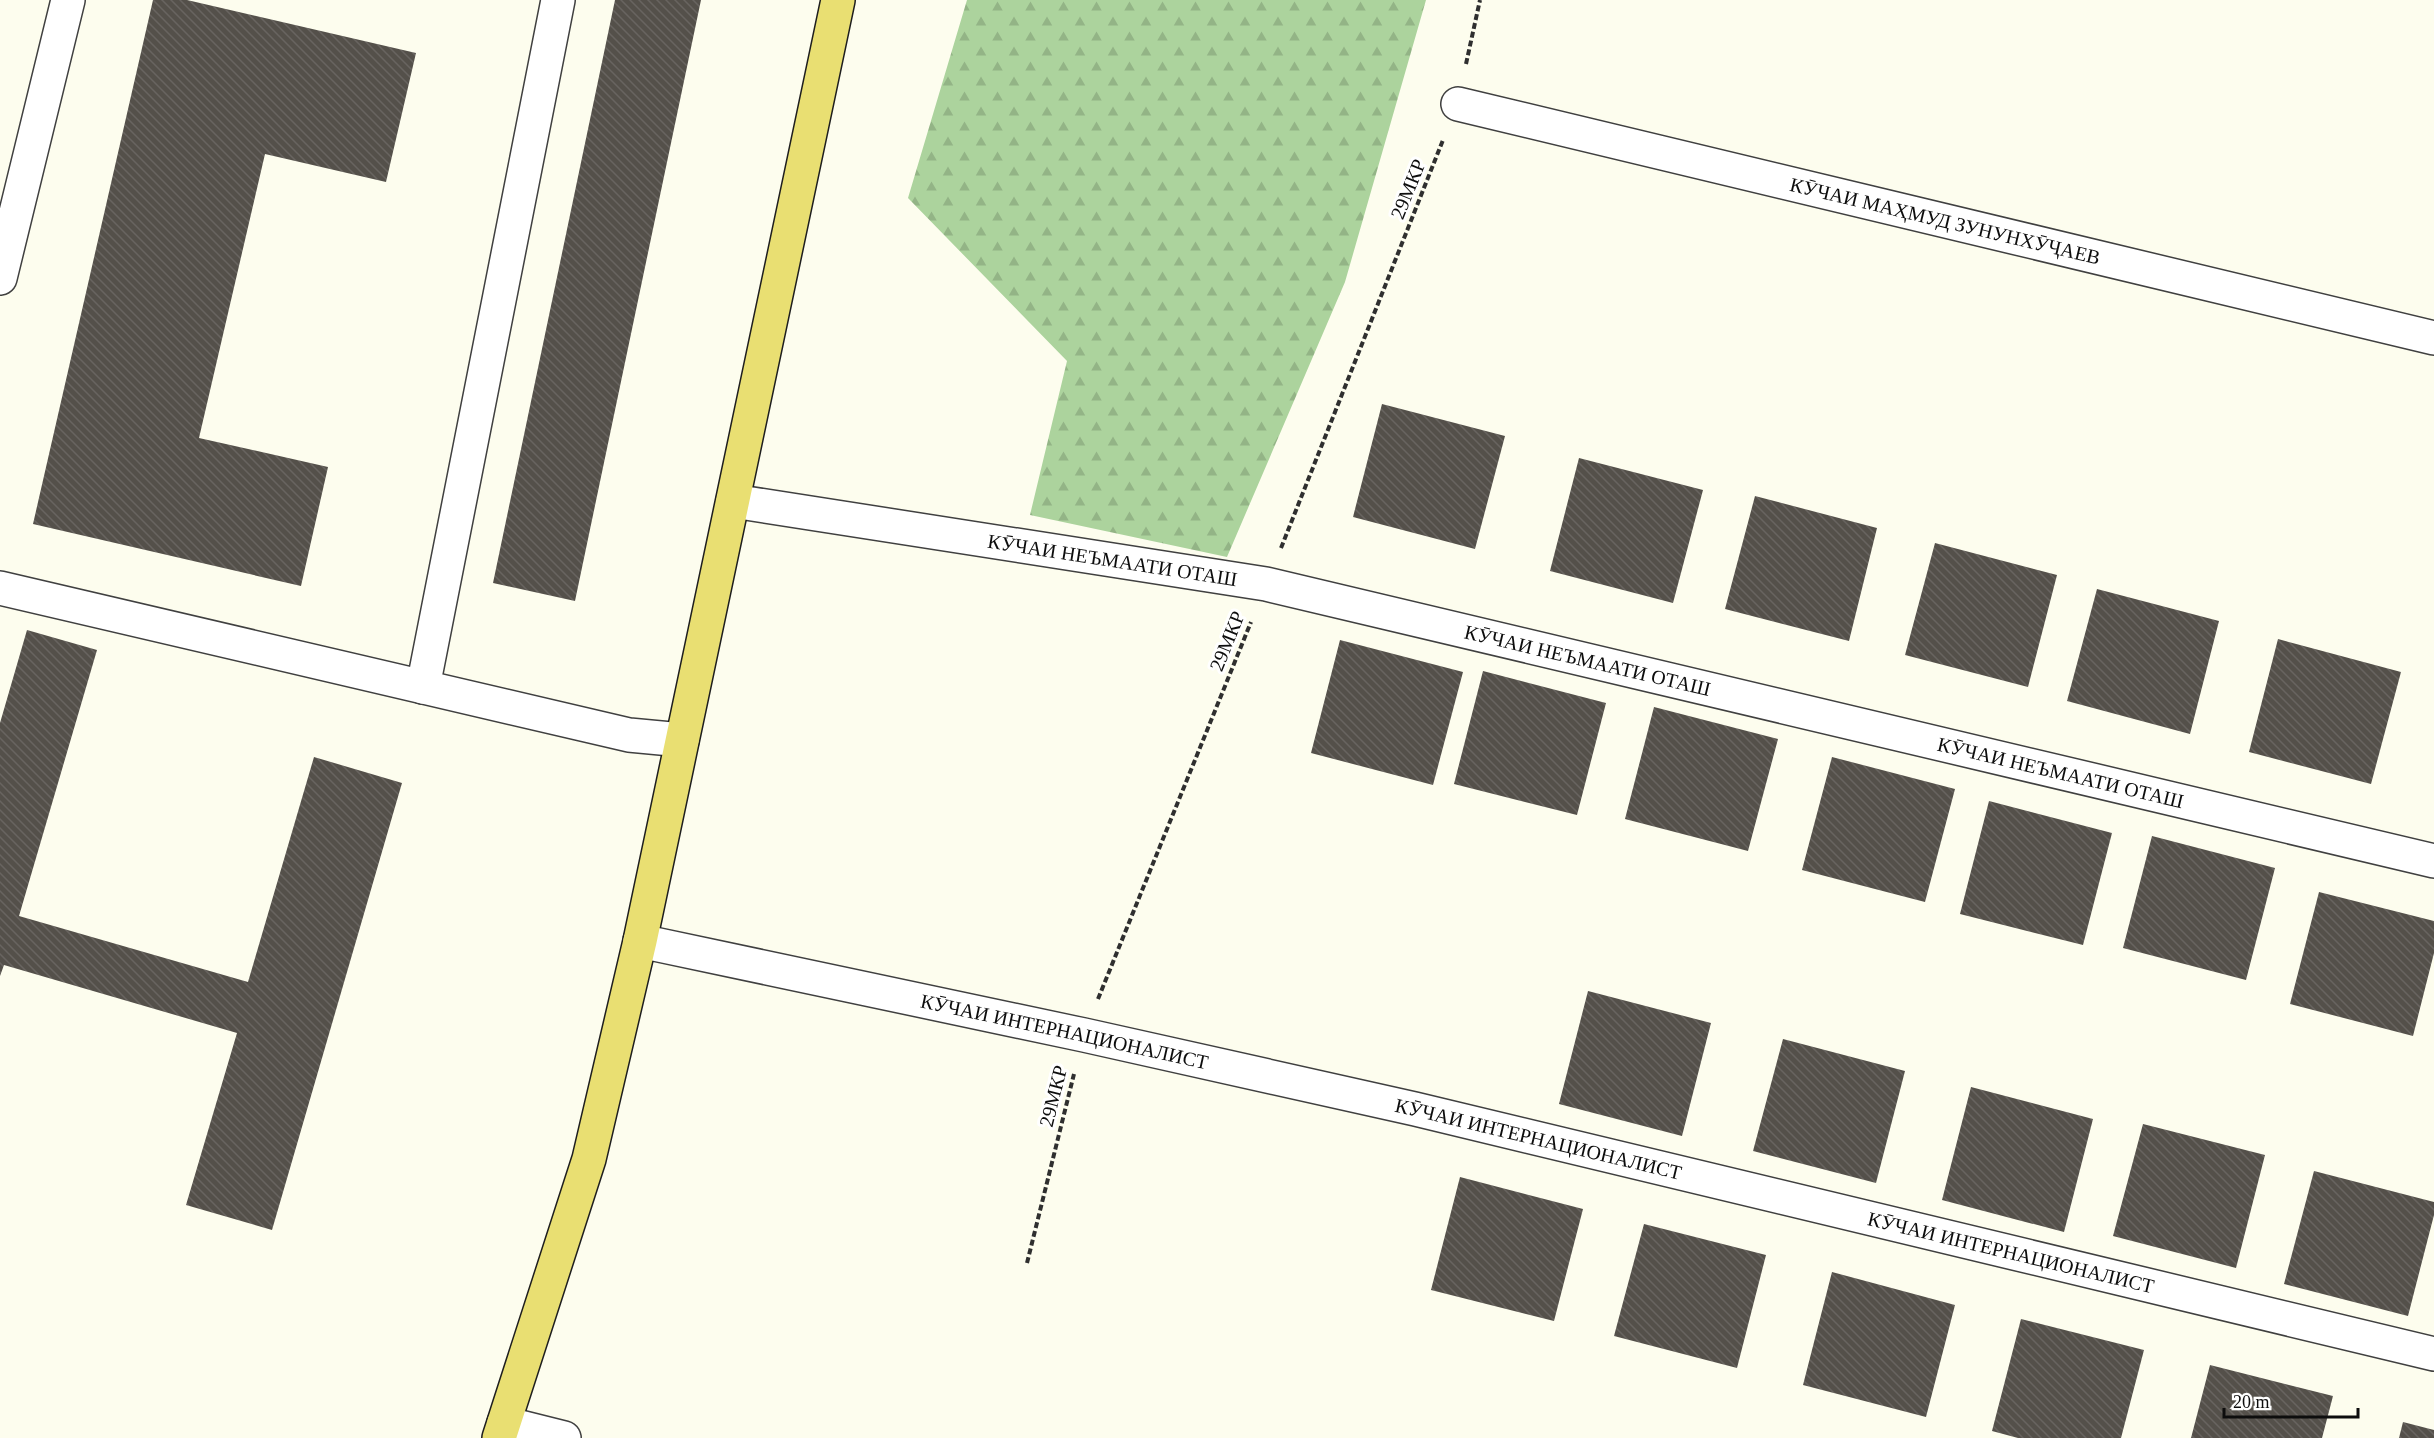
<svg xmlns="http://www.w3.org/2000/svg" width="2434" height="1438" viewBox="0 0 2434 1438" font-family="'Times New Roman',serif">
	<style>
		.forest { fill: url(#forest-firs) }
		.building { fill: url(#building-back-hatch) }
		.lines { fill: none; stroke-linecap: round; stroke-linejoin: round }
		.minor-casing { stroke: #404040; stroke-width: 36 }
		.major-casing { stroke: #1e1e1e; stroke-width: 36 }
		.path { stroke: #2f2f2f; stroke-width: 4; stroke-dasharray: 6 3; stroke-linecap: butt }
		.minor { stroke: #fff; stroke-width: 33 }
		.major { stroke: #e9df72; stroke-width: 33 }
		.labels { text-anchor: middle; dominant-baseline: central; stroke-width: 6; stroke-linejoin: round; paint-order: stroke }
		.street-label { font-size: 20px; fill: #0d0d0d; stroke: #fff }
	</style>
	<defs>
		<pattern id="forest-firs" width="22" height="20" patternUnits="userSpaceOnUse" patternTransform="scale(1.5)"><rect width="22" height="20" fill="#acd39d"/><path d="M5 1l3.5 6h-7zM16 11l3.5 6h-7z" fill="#93b486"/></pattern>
		<pattern id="building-back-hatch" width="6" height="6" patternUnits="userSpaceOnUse" patternTransform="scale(1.5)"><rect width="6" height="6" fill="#54504a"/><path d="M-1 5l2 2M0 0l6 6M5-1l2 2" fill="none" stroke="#686460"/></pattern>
	</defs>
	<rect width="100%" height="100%" fill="#fdfdee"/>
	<!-- forest -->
	<path class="forest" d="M 967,0 L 1426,0 L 1345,282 L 1227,557 L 1030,515 L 1067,361 L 908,198 Z"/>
	<!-- building -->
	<path class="building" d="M 153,0 L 187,0 L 416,53 L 386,182 L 265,154 L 199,438 L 328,467 L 301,586 L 33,524 Z
		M 615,0 L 701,0 L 575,601 L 493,583 Z
		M 1382,404 L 1505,436 L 1475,549 L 1353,517 Z
		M 1579,458 L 1703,490 L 1673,603 L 1550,571 Z
		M 1755,496 L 1877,528 L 1849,641 L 1725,609 Z
		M 1935,543 L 2057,575 L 2028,687 L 1905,655 Z
		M 2097,589 L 2219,621 L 2190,734 L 2067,701 Z
		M 27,630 L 97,650 L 19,916 L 248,982 L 314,757 L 402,783 L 272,1230 L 186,1205 L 237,1033 L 4,965 L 0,976 L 0,723 Z
		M 2278,639 L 2401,672 L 2371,784 L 2249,752 Z
		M 1340,640 L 1463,672 L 1433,785 L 1311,753 Z
		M 1483,671 L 1606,703 L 1577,815 L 1454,784 Z
		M 1654,707 L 1778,739 L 1748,851 L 1625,819 Z
		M 1832,757 L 1955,789 L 1925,902 L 1802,870 Z
		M 1989,801 L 2112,833 L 2083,945 L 1960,914 Z
		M 2152,836 L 2275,868 L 2246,980 L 2123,948 Z
		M 2319,892 L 2434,921 L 2434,953 L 2413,1036 L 2290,1004 Z
		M 1588,991 L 1711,1023 L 1682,1136 L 1559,1104 Z
		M 1783,1039 L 1905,1071 L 1876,1183 L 1753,1151 Z
		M 1971,1087 L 2093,1119 L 2064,1232 L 1942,1200 Z
		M 2143,1124 L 2265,1155 L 2236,1268 L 2113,1236 Z
		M 2314,1171 L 2434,1202 L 2434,1215 L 2408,1316 L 2284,1284 Z
		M 1460,1177 L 1583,1209 L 1554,1321 L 1431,1290 Z
		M 1644,1224 L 1766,1255 L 1737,1368 L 1614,1336 Z
		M 1832,1272 L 1955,1305 L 1926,1417 L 1803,1385 Z
		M 2021,1319 L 2144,1350 L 2121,1438 L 2018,1438 L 1992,1431 Z
		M 2210,1365 L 2333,1396 L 2322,1438 L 2191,1438 Z
		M 2403,1422 L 2434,1430 L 2434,1438 L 2399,1438 Z"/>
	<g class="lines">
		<!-- minor casing -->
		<g class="minor-casing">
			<g id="minor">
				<path id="s1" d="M 1458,104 L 2434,338"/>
				<path d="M 0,278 L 68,0"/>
				<path id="s2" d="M 733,501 L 1266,584 L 2434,861"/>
				<path d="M 0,588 L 629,735 L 682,740"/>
				<path d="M 423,687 L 558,0"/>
				<path id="s3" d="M 640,941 L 1084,1035 L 1415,1109 L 2434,1354"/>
				<path d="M 504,1423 L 564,1438"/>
			</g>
		</g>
		<!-- major casing -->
		<g class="major-casing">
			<path id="major" d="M 499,1438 L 589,1159 L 640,941 L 838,0"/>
		</g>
		<!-- path -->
		<path class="path" d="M 1466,64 L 1480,0
			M 1281,548 L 1443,140
			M 1098,999 L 1251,622
			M 1027,1263 L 1074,1074"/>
		<!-- minor -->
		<use href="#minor" class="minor"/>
		<!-- major -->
		<use href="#major" class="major"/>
	</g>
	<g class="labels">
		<!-- street labels -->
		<g class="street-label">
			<text transform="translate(1408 189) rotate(-68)">29МКР</text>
			<text stroke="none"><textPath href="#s1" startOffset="501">КӮЧАИ МАҲМУД ЗУНУНХӮҶАЕВ</textPath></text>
			<text stroke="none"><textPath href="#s2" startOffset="384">КӮЧАИ НЕЪМААТИ ОТАШ</textPath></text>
			<text transform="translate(1227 641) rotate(-68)">29МКР</text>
			<text stroke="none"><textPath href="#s2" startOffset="870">КӮЧАИ НЕЪМААТИ ОТАШ</textPath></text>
			<text stroke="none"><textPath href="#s2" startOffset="1356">КӮЧАИ НЕЪМААТИ ОТАШ</textPath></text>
			<text stroke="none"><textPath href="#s3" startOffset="434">КӮЧАИ ИНТЕРНАЦИОНАЛИСТ</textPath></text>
			<text transform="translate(1053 1096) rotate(-76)">29МКР</text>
			<text stroke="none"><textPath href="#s3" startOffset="920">КӮЧАИ ИНТЕРНАЦИОНАЛИСТ</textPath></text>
			<text stroke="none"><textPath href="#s3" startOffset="1406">КӮЧАИ ИНТЕРНАЦИОНАЛИСТ</textPath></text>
		</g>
	</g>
	<!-- scale -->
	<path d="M2224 1408v9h134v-9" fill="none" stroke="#0d0d0d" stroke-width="3"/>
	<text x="2233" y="1408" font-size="18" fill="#0d0d0d" stroke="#ffffff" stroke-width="4.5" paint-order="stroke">20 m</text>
</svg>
